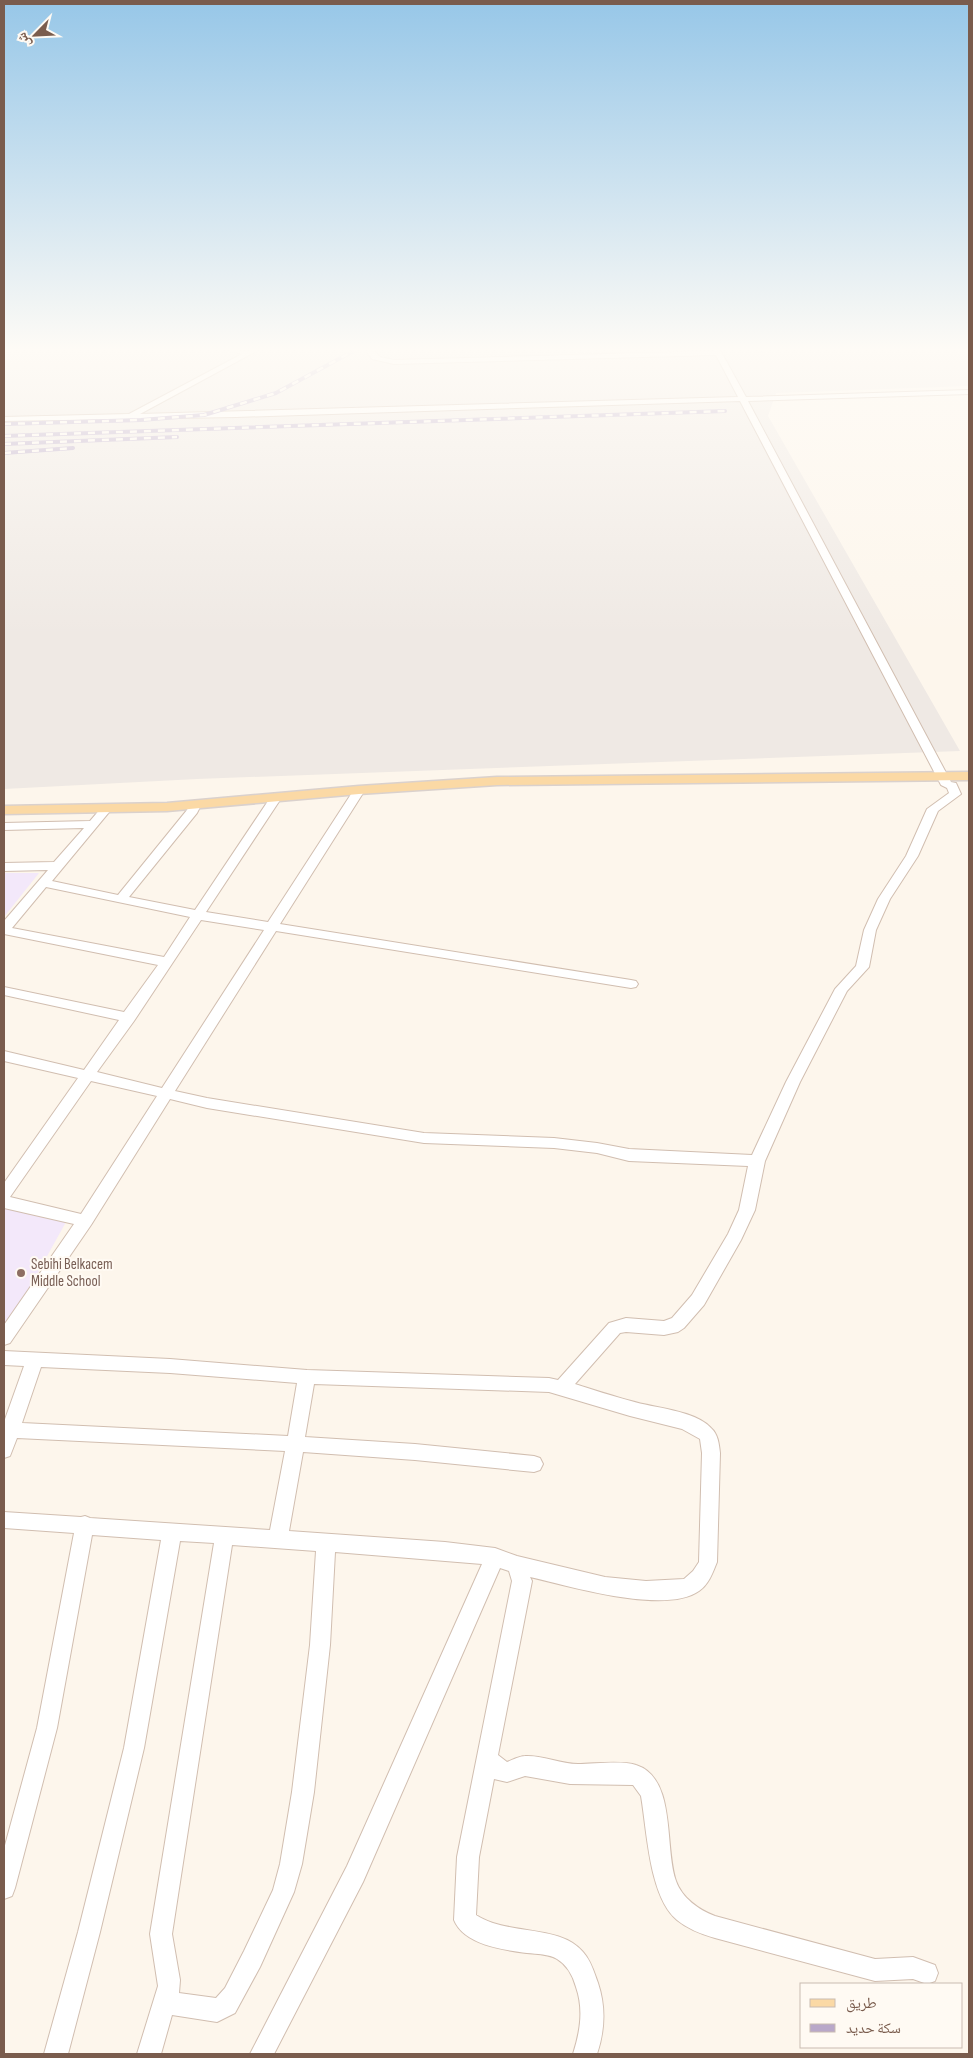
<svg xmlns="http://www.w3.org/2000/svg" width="973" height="2058" viewBox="0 0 973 2058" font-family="'Sofia Sans Condensed','Noto Naskh Arabic',sans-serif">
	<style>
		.industrial { fill: #efe9e4 }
		.education { fill: #f3e8fa }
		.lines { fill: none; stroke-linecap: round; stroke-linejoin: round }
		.minor-casing { stroke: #d1beb0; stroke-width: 2 }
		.major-casing { stroke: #dad1cd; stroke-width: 3 }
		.minor { fill: #fff; fill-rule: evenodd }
		.major { fill: #fbd9a5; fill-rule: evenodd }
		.rail-casing { stroke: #b9a8c9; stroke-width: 4 }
		.rail { stroke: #fffaf3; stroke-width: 2.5; stroke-dasharray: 7; stroke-linecap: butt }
		.education-dot { fill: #8d6e63; stroke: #fffaf3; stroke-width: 2 }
		.labels { text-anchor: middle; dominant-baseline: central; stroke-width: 4; stroke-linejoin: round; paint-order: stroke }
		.education-label { font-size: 15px; fill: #785e54; stroke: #fffaf3; text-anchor: start }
	</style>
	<rect width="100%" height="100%" fill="#fdf6ec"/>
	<!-- industrial -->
	<path class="industrial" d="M 4,348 L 969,348 L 969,386 L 776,393 L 768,416 L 960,751 L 197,779 L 4,789 Z"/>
	<!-- education -->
	<path class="education" d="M 4,873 L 39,873 L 4,917 Z
		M 4,1207 L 66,1222 L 10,1323 L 4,1325 Z"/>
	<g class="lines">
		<!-- minor casing -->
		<g class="minor-casing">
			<path id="minor" d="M 222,348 L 247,351 L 253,348 L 262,348 L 140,414 L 738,397 L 716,355 L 394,364 L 372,359 L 367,352 L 370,348 L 377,348 L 375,352 L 380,357 L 394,360 L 714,351 L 713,348 L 719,348 L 746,397 L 969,390 L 969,394 L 748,401 L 951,782 L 956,783 L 961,794 L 938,811 L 918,856 L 890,899 L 876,930 L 869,967 L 847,991 L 800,1082 L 765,1161 L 755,1210 L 741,1240 L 704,1305 L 684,1328 L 678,1332 L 664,1335 L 626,1332 L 620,1333 L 575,1384 C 594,1390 612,1396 631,1401 C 653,1408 695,1410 711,1428 C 718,1434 719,1444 720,1453 L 717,1562 C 713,1572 709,1584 699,1591 C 665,1615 569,1586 530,1577 L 532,1581 L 498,1755 L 507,1762 C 512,1760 520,1756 525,1756 C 542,1755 561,1764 578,1764 C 594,1764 622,1760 636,1765 C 677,1778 664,1848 676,1881 C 682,1898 699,1910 715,1916 L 875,1959 L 913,1957 L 935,1965 L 938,1973 L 935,1981 L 927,1984 L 913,1979 L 875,1981 L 715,1938 C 701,1934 688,1929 677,1920 C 649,1897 647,1830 641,1796 L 633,1785 L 570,1784 L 525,1776 L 507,1782 L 494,1779 L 479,1857 L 476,1915 C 508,1936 560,1924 583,1952 C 591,1961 594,1972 598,1983 C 606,2007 605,2030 597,2054 L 573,2054 C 580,2032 584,2010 576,1987 C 573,1976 567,1965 557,1959 C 549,1954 537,1954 527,1953 C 504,1950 464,1945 454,1920 L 457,1857 L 512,1581 L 509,1571 L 500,1568 L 363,1882 L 274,2054 L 250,2054 L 347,1866 L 482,1564 L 335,1552 L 330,1645 L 314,1792 L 302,1864 L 294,1892 L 260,1967 L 235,2013 L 217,2022 L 172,2015 L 161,2054 L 137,2054 L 158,1986 L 150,1934 L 214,1543 L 180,1541 L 144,1748 L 100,1932 L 68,2054 L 44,2054 L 78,1932 L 124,1748 L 161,1540 L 92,1535 L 57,1728 L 15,1888 L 12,1896 L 4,1899 L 4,1849 L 37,1728 L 74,1533 L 4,1528 L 4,1512 L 81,1517 L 85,1516 L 90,1518 L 270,1530 L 285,1451 L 17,1438 L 10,1456 L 4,1458 L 4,1422 L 24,1366 L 4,1365 L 4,1351 L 170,1359 L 307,1370 L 549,1378 L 558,1380 L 609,1323 L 626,1318 L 664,1321 L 672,1318 L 692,1295 L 728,1234 L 739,1210 L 748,1166 L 629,1161 L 597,1153 L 554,1148 L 424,1143 L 207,1108 L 170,1099 L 91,1225 L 10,1343 L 4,1345 L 4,1325 L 74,1224 L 4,1208 L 4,1183 L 78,1078 L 4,1061 L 4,1051 L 84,1070 L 119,1020 L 4,995 L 4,987 L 124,1012 L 158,965 L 4,934 L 4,921 L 48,870 L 4,871 L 4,863 L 54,862 L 84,828 L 4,830 L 4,823 L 90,821 L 102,807 L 110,807 L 112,809 L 110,811 L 52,881 L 118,895 L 187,810 L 191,803 L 199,803 L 201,805 L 197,813 L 129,897 L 195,910 L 272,795 L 280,795 L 282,797 L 206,912 L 268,922 L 355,788 L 363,788 L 365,790 L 280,924 L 631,980 L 636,981 L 638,984 L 636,987 L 631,988 L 276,931 L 175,1091 L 207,1098 L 424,1133 L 554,1138 L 597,1143 L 629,1149 L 752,1155 L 786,1082 L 835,989 L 856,966 L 864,930 L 878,899 L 906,856 L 927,809 L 949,793 L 947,788 L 941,785 L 740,401 L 236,417 L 4,421 L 4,417 L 129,414 L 242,354 ZM 46,887 L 190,917 L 164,957 L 12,928 ZM 201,920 L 264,930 L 162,1088 L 97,1072 L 134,1021 ZM 91,1081 L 157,1096 L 81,1214 L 10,1197 ZM 41,1367 L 170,1373 L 297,1383 L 288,1436 L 22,1423 ZM 314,1384 L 549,1392 L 630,1416 L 682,1429 L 700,1439 L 702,1453 L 699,1562 L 693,1571 L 684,1579 L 646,1581 L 605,1577 L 517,1556 L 495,1548 L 445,1542 L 289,1531 L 303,1452 L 415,1460 L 534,1472 L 540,1470 L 543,1464 L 540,1458 L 534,1456 L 415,1444 L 305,1437 ZM 232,1545 L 316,1551 L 310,1645 L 292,1792 L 280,1864 L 273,1890 L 244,1951 L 225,1988 L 216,1998 L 179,1993 L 180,1980 L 172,1934 Z"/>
		</g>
		<!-- major casing -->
		<g class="major-casing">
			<path id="major" d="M 969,772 L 969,780 L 497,785 L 359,794 L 167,811 L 4,814 L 4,806 L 167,803 L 359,786 L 497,777 Z"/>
		</g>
		<!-- minor -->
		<use href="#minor" class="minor"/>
		<!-- major -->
		<use href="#major" class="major"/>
		<!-- rail casing -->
		<g class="rail-casing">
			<path id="rail" d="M 759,348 L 761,351
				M 4,424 L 141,420 L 204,415 L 276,393 L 359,348
				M 4,436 L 725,411
				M 4,444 L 177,437
				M 4,453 L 73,448"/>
		</g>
		<!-- rail -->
		<use href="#rail" class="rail"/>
	</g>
	<!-- sky -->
	<linearGradient id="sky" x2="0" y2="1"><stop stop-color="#97c7e8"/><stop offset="0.55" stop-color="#fefbf6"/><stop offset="1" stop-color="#fefbf6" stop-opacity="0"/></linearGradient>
	<rect width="973" height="636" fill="url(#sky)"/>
	<!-- markers -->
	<circle class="education-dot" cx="21" cy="1273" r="5"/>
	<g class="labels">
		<!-- education labels -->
		<g class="education-label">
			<text x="31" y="1264">Sebihi Belkacem<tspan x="31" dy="17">Middle School</tspan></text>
		</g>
	</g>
	<!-- border -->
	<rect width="973" height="2058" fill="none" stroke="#7a5c4d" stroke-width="10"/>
	<!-- legend -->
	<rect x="800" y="1983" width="162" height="65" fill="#fffaf3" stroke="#cabbb1"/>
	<rect x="810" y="1999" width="25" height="8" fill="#fbd9a5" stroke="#cabbb1"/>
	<text x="846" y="2008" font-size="15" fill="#7a5c4d">طريق</text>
	<rect x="810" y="2024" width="25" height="8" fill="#b9a8c9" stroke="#cabbb1"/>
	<text x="846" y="2033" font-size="15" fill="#7a5c4d">سكة حديد</text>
	<!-- north arrow -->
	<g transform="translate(35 35) rotate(246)" stroke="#fffaf3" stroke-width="4" paint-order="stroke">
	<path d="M0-4L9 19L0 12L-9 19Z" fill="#7a5c4d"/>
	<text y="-8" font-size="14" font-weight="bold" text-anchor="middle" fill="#7a5c4d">ش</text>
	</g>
</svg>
